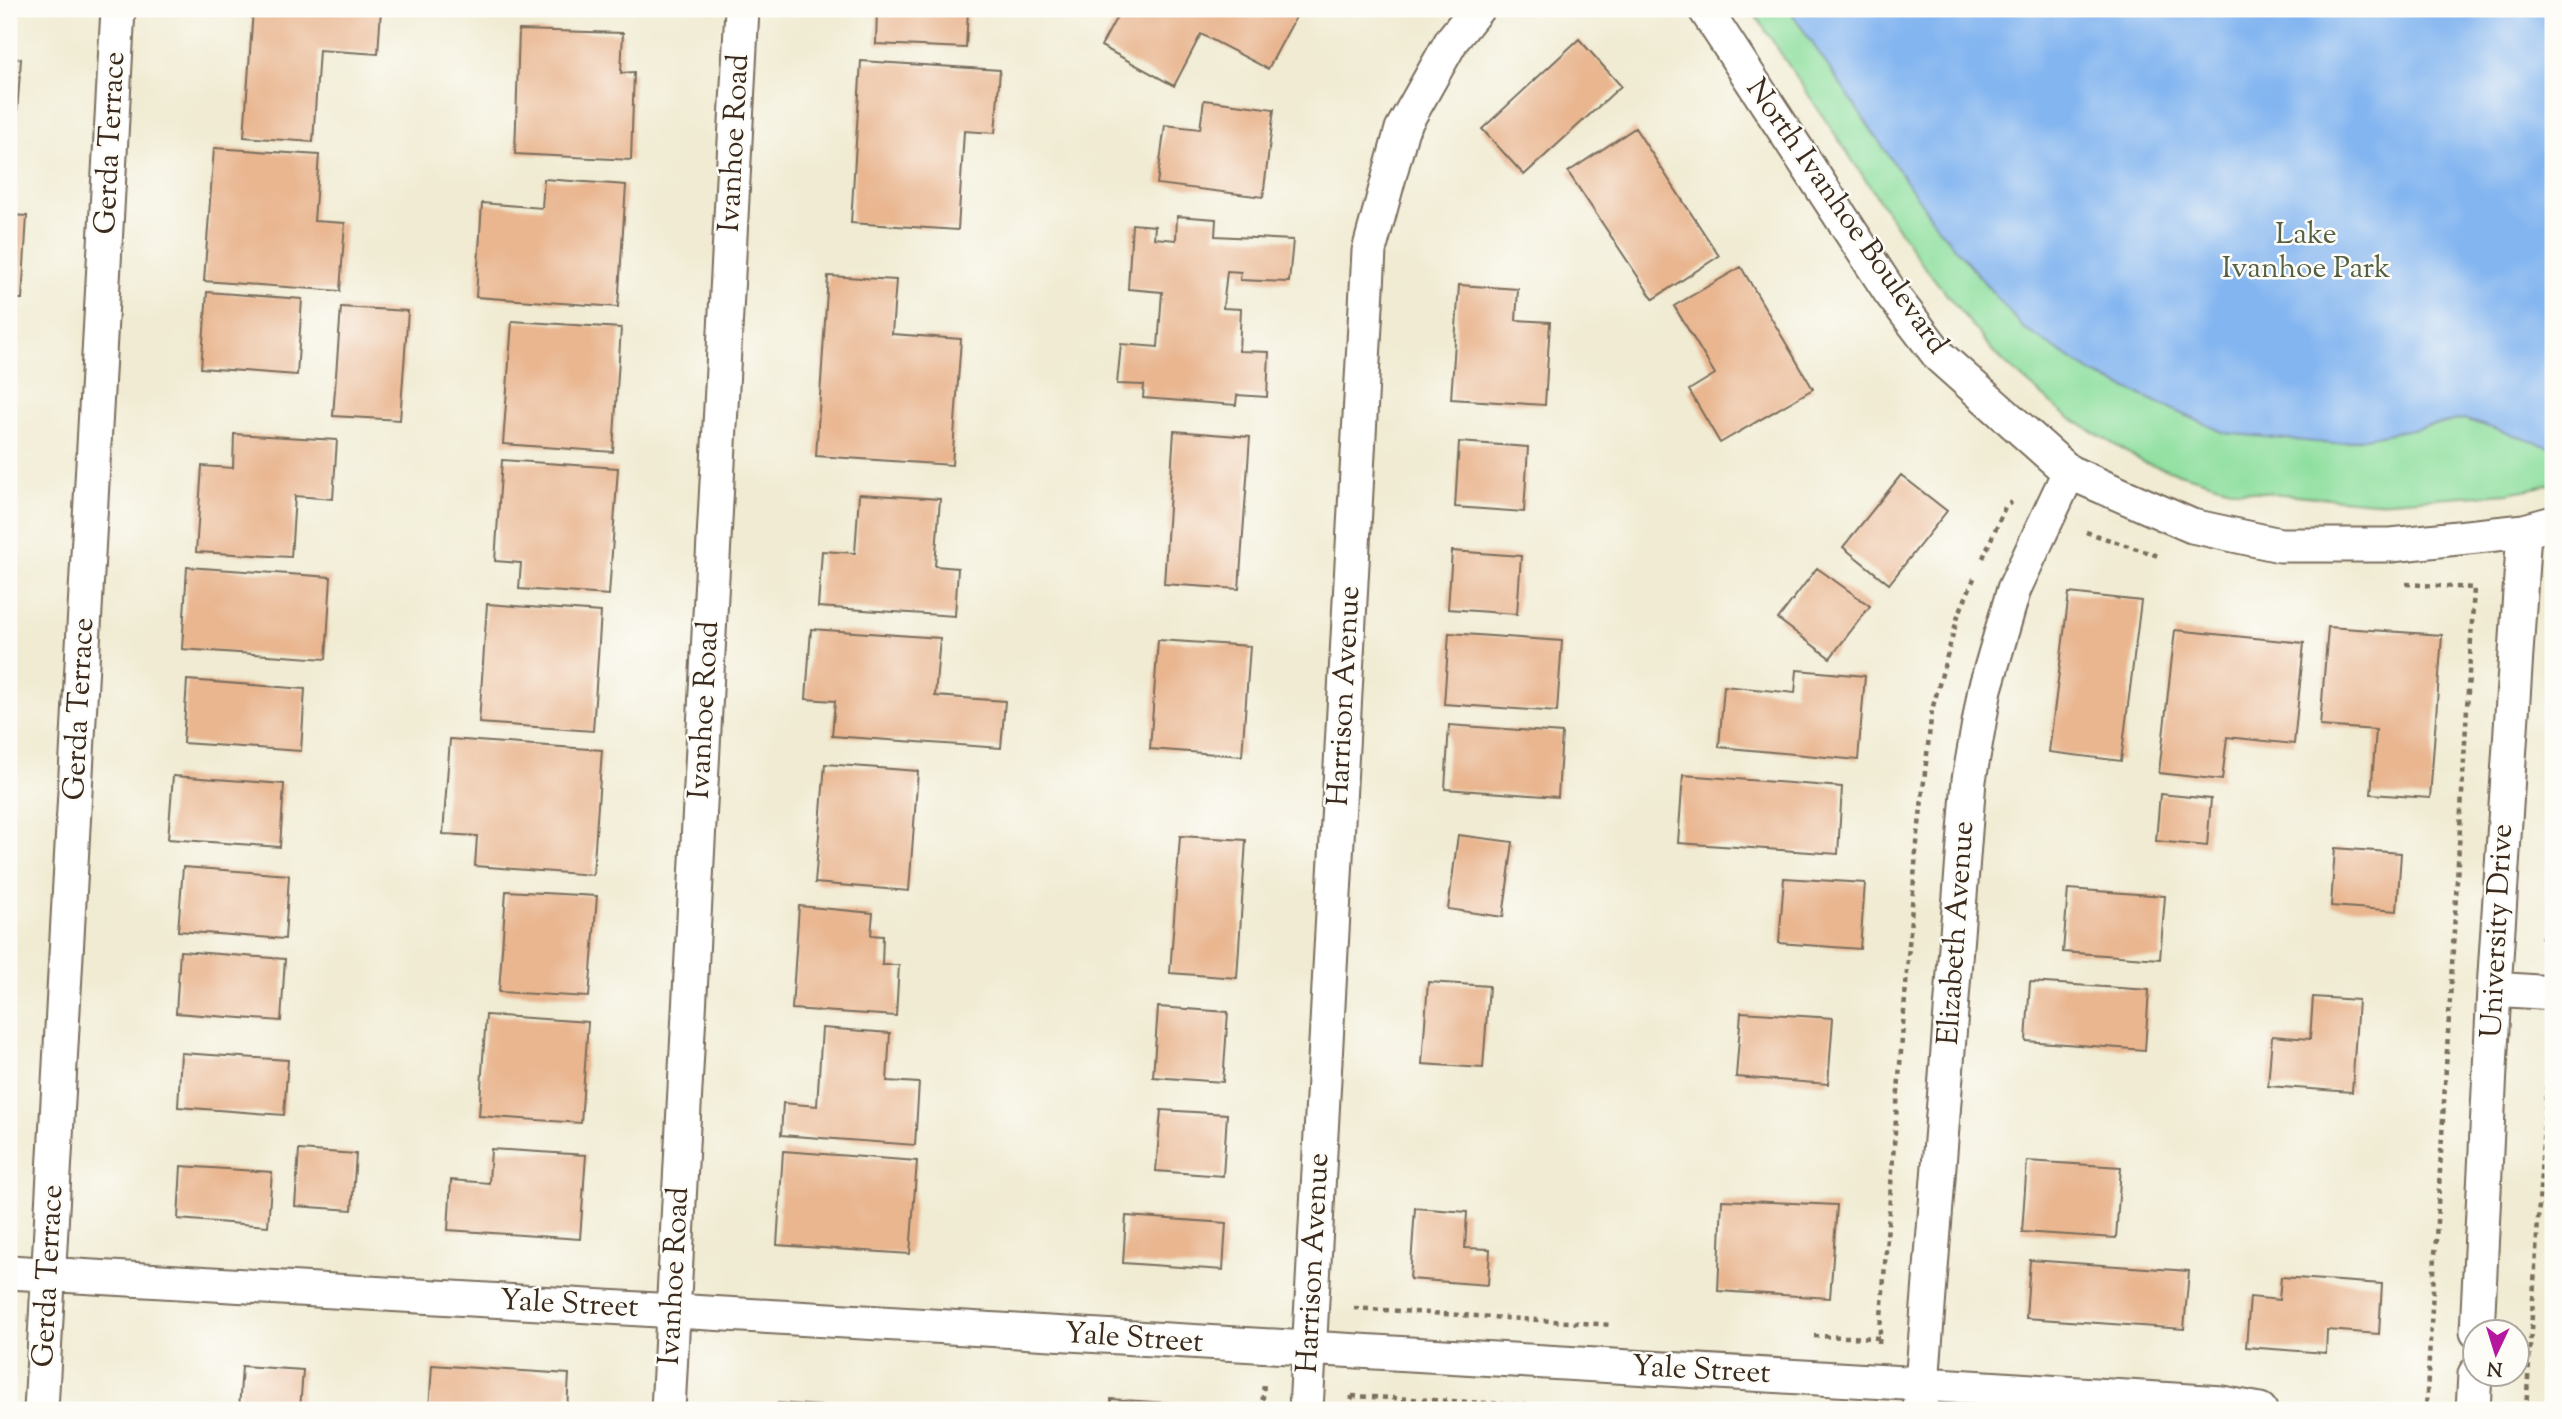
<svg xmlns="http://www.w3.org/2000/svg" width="2562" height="1419" viewBox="0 0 2562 1419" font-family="'Sorts Mill Goudy',serif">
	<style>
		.green { fill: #8edf9f; stroke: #64845e; stroke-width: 2 }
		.water { fill: #83b5f0; stroke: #5f7087; stroke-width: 2 }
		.building { fill: #e9b690 }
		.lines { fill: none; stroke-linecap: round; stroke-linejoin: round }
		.minor-casing { stroke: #7a6e5d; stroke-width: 37 }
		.path { stroke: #7a6e5d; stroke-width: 4.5; stroke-dasharray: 5 5; stroke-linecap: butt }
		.minor { stroke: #fff; stroke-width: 33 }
		.labels { text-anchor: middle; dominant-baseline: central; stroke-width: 5; stroke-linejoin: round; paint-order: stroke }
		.street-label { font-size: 30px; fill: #3b2a1e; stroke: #fdfcf7 }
		.park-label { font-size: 30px; fill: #546045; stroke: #fdfcf7 }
	</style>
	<rect width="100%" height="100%" fill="#fdfcf7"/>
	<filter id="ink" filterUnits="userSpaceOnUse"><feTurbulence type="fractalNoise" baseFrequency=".0143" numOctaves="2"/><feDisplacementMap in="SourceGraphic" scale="14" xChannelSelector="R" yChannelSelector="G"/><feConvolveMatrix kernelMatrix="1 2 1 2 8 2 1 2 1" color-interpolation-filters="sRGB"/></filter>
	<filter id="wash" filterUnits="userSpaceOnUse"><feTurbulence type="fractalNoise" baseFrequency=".00686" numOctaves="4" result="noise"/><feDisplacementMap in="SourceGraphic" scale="28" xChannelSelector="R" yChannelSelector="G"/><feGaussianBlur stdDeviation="1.57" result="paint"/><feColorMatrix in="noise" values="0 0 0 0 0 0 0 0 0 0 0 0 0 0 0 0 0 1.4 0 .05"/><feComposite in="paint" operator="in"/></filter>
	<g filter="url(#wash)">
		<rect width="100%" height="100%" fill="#f0ebd2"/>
		<!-- green -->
		<path class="green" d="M 1751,9 L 2553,9 L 2553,484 L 2509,493 L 2374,502 L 2237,490 L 2145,463 L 2062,413 L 1995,354 L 1922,264 Z"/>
		<!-- water -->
		<path class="water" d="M 1789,9 L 2553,9 L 2553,448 L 2464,419 L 2334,444 L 2225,433 L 2094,374 L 2022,327 L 1938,228 Z"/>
		<g id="blocks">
			<!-- building -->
			<path class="building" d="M 253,9 L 381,9 L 378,54 L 319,50 L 313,142 L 244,137 Z
				M 877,9 L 968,9 L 966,48 L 876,44 Z
				M 1121,9 L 1300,9 L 1268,69 L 1201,34 L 1174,86 L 1101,46 Z
				M 519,30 L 623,33 L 621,73 L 634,72 L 631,160 L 515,154 Z
				M 1579,39 L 1621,86 L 1524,175 L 1482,129 Z
				M 9,58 L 21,59 L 13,165 L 9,165 Z
				M 861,61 L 1000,70 L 995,133 L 964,131 L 958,230 L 851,223 Z
				M 1204,100 L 1274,109 L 1263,197 L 1157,184 L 1165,125 L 1200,129 Z
				M 1635,128 L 1719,256 L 1653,299 L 1568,172 Z
				M 214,148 L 319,155 L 314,221 L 345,223 L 340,291 L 204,281 Z
				M 544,179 L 626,185 L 618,307 L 476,297 L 482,203 L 542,208 Z
				M 9,215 L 27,216 L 22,299 L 9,299 Z
				M 1177,216 L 1216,219 L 1215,236 L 1293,240 L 1289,282 L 1240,280 L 1241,272 L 1227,271 L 1223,308 L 1241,309 L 1239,351 L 1269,352 L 1267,397 L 1237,395 L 1236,405 L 1143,398 L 1144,385 L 1117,384 L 1121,344 L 1158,347 L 1162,292 L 1128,289 L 1132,224 L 1155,226 L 1154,238 L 1176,240 Z
				M 1741,267 L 1813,389 L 1720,443 L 1689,390 L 1715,374 L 1674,306 Z
				M 828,276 L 896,280 L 892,334 L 961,339 L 952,465 L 816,456 Z
				M 1459,285 L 1518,289 L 1516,320 L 1550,322 L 1545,405 L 1451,399 Z
				M 207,292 L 302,299 L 297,375 L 201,368 Z
				M 341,307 L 408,311 L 400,420 L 333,416 Z
				M 512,321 L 621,328 L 613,452 L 503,444 Z
				M 1174,431 L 1250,437 L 1239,589 L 1164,584 Z
				M 234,434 L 337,440 L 333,499 L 295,496 L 291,557 L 196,552 L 202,466 L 233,468 Z
				M 1459,442 L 1528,447 L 1524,512 L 1455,507 Z
				M 502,460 L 618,468 L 609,595 L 519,589 L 521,563 L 495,561 Z
				M 1901,475 L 1947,511 L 1889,584 L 1843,547 Z
				M 859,494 L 940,499 L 935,566 L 958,568 L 955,616 L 818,607 L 822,551 L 855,553 Z
				M 1452,551 L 1521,556 L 1517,614 L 1448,609 Z
				M 187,567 L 331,577 L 326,659 L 182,649 Z
				M 1817,568 L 1870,606 L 1830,658 L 1778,619 Z
				M 2069,593 L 2141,601 L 2121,761 L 2049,752 Z
				M 487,604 L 601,612 L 593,731 L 479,723 Z
				M 2328,627 L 2442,635 L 2430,798 L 2371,794 L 2376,730 L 2320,726 Z
				M 811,629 L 940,638 L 935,696 L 1005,701 L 1001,748 L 832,736 L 835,701 L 806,699 Z
				M 2175,630 L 2304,643 L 2294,744 L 2227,737 L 2222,780 L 2159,773 Z
				M 1449,633 L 1562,641 L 1557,712 L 1444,704 Z
				M 1158,640 L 1250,646 L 1242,756 L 1150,749 Z
				M 1797,670 L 1865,676 L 1858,760 L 1719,747 L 1724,686 L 1795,693 Z
				M 187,680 L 305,689 L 301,751 L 183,743 Z
				M 1449,725 L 1562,733 L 1558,797 L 1445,789 Z
				M 450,739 L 602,750 L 593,875 L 475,866 L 477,836 L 443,834 Z
				M 825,764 L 918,771 L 909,891 L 815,883 Z
				M 1683,775 L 1842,787 L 1838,854 L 1678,843 Z
				M 173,776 L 284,784 L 280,847 L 168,839 Z
				M 2160,794 L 2211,799 L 2207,846 L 2156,841 Z
				M 1458,835 L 1513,842 L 1503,917 L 1448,909 Z
				M 1180,836 L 1246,840 L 1237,978 L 1170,973 Z
				M 2335,848 L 2401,853 L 2397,911 L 2331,906 Z
				M 183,867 L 289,875 L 285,939 L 178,931 Z
				M 1784,878 L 1865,883 L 1860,949 L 1779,943 Z
				M 2068,889 L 2165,896 L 2160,959 L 2063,952 Z
				M 506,891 L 597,896 L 589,997 L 499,992 Z
				M 799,906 L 873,913 L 871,935 L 883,936 L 882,965 L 899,965 L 896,1016 L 792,1009 Z
				M 180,951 L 285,959 L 281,1021 L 176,1013 Z
				M 1428,982 L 1489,986 L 1483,1068 L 1422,1064 Z
				M 2030,982 L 2149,990 L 2145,1050 L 2026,1041 Z
				M 2313,997 L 2358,1000 L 2352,1092 L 2268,1086 L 2272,1036 L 2310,1039 Z
				M 1158,1007 L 1228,1012 L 1223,1082 L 1153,1077 Z
				M 1741,1012 L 1833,1018 L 1828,1084 L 1736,1077 Z
				M 486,1015 L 588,1022 L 581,1123 L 479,1116 Z
				M 822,1028 L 890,1033 L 887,1081 L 919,1083 L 915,1145 L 781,1135 L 783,1103 L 817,1106 Z
				M 181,1053 L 288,1060 L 284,1115 L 178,1107 Z
				M 1161,1110 L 1227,1114 L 1223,1176 L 1156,1171 Z
				M 491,1149 L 586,1155 L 580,1239 L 448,1230 L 451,1180 L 489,1183 Z
				M 299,1150 L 356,1154 L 352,1210 L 295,1206 Z
				M 783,1151 L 917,1161 L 910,1254 L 777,1245 Z
				M 2027,1161 L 2121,1167 L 2116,1238 L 2022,1232 Z
				M 181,1166 L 272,1172 L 268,1226 L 178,1219 Z
				M 1722,1200 L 1837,1205 L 1830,1298 L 1718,1291 Z
				M 1415,1208 L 1467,1212 L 1465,1248 L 1490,1249 L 1488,1285 L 1410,1279 Z
				M 1126,1216 L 1226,1223 L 1223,1270 L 1123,1263 Z
				M 2030,1260 L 2189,1271 L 2184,1329 L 2026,1318 Z
				M 2281,1277 L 2382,1284 L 2379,1334 L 2327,1330 L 2326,1353 L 2246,1347 L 2250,1297 L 2279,1300 Z
				M 2551,1303 L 2553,1303 L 2553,1375 L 2546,1375 Z
				M 432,1365 L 569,1374 L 567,1410 L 429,1410 Z
				M 242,1366 L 303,1370 L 300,1410 L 239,1410 Z
				M 1111,1399 L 1207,1406 L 1206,1410 L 1111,1410 Z
				M 778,1403 L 851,1408 L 851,1410 L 778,1410 Z"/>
		</g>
	</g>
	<g filter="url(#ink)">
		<use href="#blocks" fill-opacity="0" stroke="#7a6e5d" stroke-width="2"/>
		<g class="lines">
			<!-- minor casing -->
			<g class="minor-casing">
				<path id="minor" d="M 1705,9 L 1890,292 L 1940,357 L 2069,472 L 2192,526 L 2280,545 L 2391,545 L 2524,531 L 2553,523
					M 2494,989 L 2553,993
					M 9,1272 L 1922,1384 L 2222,1403 L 2260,1410
					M 2477,1332 L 2494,989 L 2524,531
					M 41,1410 L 118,9
					M 668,1410 L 742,9
					M 1306,1410 L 1369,251 L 1402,129 L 1452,40 L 1477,9
					M 1920,1410 L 1969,780 L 1985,689 L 2014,589 L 2069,472
					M 2473,1410 L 2475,1374"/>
			</g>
			<!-- path -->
			<path class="path" d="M 2086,532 L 2161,557
				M 1983,558 L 2005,507 L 2012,502
				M 2406,584 L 2474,588 L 2426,1410
				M 2553,906 L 2542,940 L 2553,950
				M 1354,1308 L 1613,1325
				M 1814,1336 L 1879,1338
				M 1879,1344 L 1916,852 L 1932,710 L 1958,616 L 1975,576
				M 1352,1396 L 1626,1410
				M 1262,1410 L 1264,1382
				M 1351,1410 L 1352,1396
				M 2526,1410 L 2550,1030"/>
			<!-- minor -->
			<use href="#minor" class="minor"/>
		</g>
	</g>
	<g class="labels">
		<!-- street labels -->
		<g class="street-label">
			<text transform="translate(111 143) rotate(-87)">Gerda Terrace</text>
			<text transform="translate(735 143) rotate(-87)">Ivanhoe Road</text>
			<text transform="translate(1846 217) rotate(55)">North Ivanhoe Boulevard</text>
			<text transform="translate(1345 696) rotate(-87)">Harrison Avenue</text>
			<text transform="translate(80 709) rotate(-87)">Gerda Terrace</text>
			<text transform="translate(705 710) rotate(-87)">Ivanhoe Road</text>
			<text transform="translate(2498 931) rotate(-87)">University Drive</text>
			<text transform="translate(1957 933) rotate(-86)">Elizabeth Avenue</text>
			<text transform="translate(1314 1263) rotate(-87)">Harrison Avenue</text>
			<text transform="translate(49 1276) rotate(-87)">Gerda Terrace</text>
			<text transform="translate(675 1276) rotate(-87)">Ivanhoe Road</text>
			<text transform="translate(569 1305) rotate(3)">Yale Street</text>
			<text transform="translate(1134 1339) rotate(4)">Yale Street</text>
			<text transform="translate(1701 1371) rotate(3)">Yale Street</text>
		</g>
		<!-- park labels -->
		<g class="park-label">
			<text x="2306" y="235">Lake<tspan x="2306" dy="34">Ivanhoe Park</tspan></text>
		</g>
	</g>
	<!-- margin -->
	<rect width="2562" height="1419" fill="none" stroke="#fdfcf7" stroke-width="35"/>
	<!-- north arrow -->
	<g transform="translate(2496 1353) rotate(184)"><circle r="33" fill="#fdfcf7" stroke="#afa8a0" stroke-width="2"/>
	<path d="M0-5L12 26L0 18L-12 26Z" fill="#b5179e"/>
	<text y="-10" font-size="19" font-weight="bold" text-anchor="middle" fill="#3b2a1e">N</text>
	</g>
</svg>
